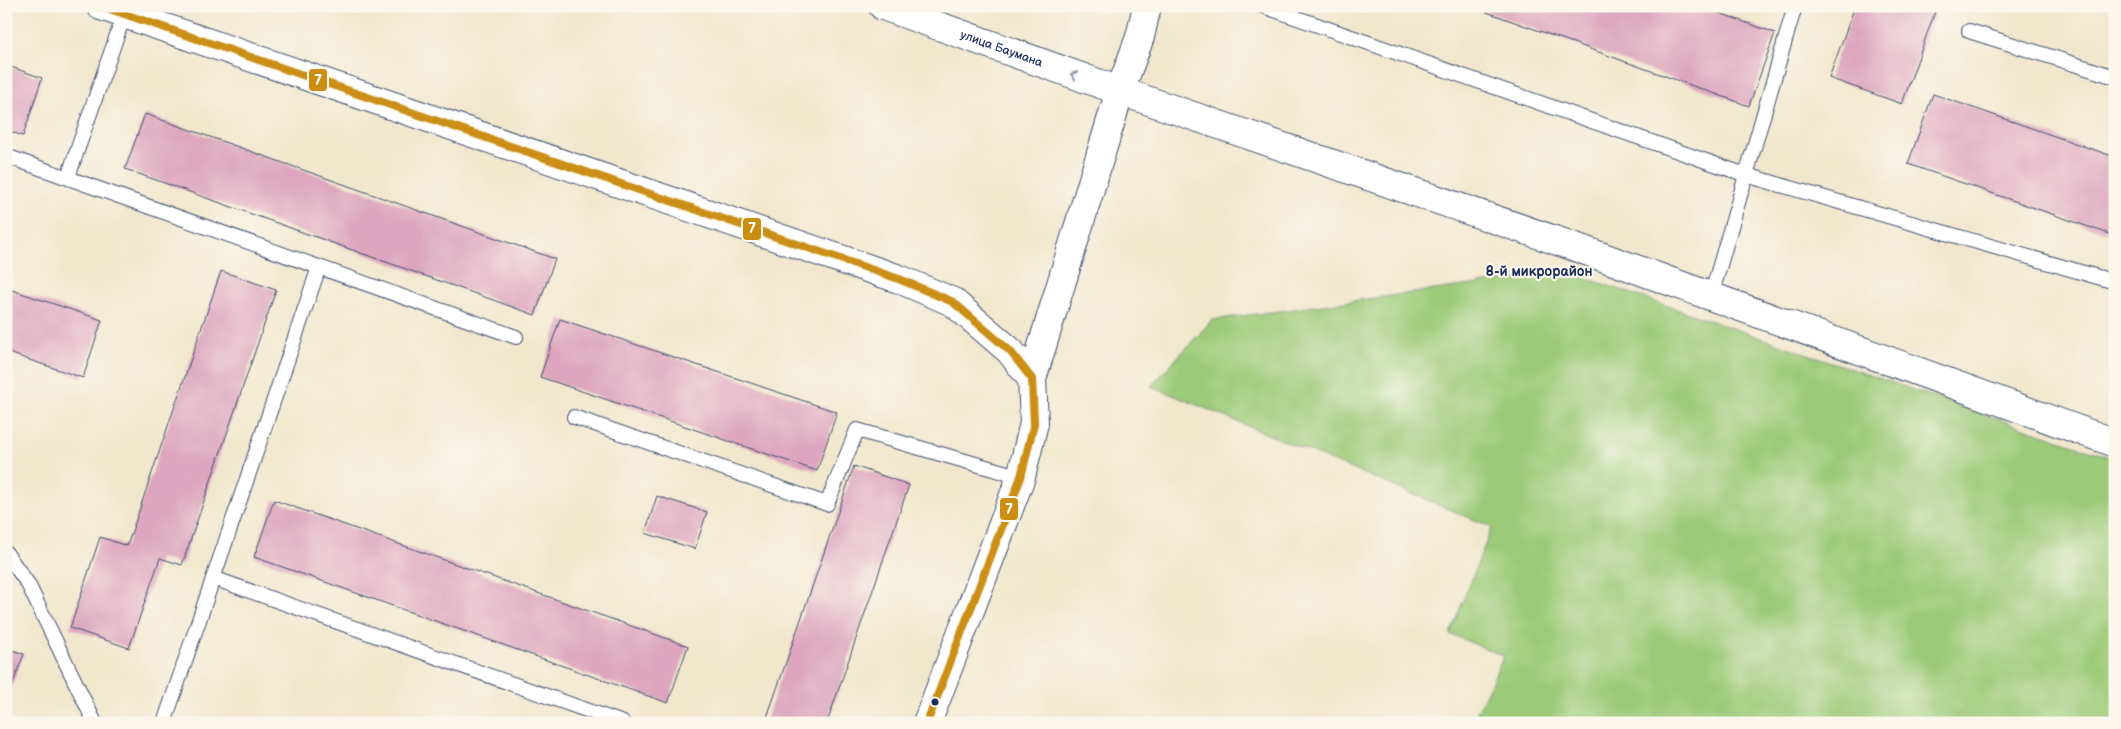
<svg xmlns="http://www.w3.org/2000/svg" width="2121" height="729" viewBox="0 0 2121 729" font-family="'Balsamiq Sans',sans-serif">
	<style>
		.green { fill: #9cca78; stroke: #5c7c6b }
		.building { fill: #dda6be }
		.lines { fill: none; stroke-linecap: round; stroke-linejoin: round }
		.service-casing { stroke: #3b4b6f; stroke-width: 16 }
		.minor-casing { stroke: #3b4b6f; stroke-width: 30 }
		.service { stroke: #fff; stroke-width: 14 }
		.minor { stroke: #fff; stroke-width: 28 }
		.bus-1-casing { stroke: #fbf7ec; stroke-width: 11 }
		.bus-1 { stroke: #cb8e13; stroke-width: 8 }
		.oneway { stroke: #8d97ae }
		.bus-dot { fill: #1b2f5e; stroke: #fbf7ec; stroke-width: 2 }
		.labels { text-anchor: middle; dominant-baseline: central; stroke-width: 4.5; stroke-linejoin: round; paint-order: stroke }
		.street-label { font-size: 12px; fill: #1b2f5e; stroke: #fbf7ec }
		.neighbourhood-label { font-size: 14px; font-weight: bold; fill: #1b2f5e; stroke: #fbf7ec }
		.line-badge { stroke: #fbf7ec; stroke-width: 2 }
		.badge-label { font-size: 14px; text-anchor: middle; font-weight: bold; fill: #fff }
	</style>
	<rect width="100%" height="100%" fill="#fbf7ec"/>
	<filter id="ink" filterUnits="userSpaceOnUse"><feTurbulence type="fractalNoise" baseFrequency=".02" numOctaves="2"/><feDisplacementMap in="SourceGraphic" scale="10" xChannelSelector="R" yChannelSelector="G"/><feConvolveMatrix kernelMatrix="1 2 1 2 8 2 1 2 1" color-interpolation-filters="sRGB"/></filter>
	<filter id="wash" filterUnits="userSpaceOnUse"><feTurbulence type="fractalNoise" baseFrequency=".0096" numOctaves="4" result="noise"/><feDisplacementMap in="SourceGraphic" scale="20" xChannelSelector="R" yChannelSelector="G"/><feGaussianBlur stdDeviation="1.12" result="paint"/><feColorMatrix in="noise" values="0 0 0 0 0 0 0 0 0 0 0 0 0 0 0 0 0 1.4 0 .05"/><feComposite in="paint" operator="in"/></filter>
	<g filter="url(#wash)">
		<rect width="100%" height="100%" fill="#f1e7cd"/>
		<!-- green -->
		<path class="green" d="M 1568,272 L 2115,459 L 2115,723 L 1472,723 L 1504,656 L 1450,634 L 1492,527 L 1151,386 L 1212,320 Z"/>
		<g id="blocks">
			<!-- building -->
			<path class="building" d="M 1470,6 L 1700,6 L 1775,33 L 1749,106 Z
				M 1855,6 L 1937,6 L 1902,104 L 1829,78 Z
				M 6,65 L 42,78 L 23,136 L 6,130 Z
				M 1933,94 L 2115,157 L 2115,236 L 1908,164 Z
				M 145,114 L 555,259 L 535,315 L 125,169 Z
				M 221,271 L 276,290 L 182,565 L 160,558 L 129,648 L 70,628 L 100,537 L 127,546 Z
				M 6,288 L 102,320 L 83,378 L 6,352 Z
				M 560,319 L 837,412 L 817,471 L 540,377 Z
				M 854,466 L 909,485 L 827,723 L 765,723 Z
				M 657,496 L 707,512 L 695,549 L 645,533 Z
				M 274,500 L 688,646 L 668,703 L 254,557 Z
				M 6,648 L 24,654 L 6,702 Z"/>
		</g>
	</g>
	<g filter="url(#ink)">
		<use href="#blocks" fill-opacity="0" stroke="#3b4b6f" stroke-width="1"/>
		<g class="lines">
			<!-- service casing -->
			<g class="service-casing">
				<path id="service" d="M 1263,6 L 1746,175 L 2115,282
					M 1969,31 L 2115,77
					M 6,156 L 516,337
					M 68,177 L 124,15
					M 1711,296 L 1795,6
					M 574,417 L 827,504 L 857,430 L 1021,477
					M 6,553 L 28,584 L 95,723
					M 213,578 L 623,723
					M 164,723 L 319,267"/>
			</g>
			<!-- minor casing -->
			<g class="minor-casing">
				<g id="minor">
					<path d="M 101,6 L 899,279 L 953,302 L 1010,351 L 1032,379 L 1034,423 L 1021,477 L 927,723"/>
					<path id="s1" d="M 883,6 L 1120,91 L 1578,248 L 2115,443"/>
					<path d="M 1032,379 L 1120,91 L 1140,37 L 1147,6"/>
				</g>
			</g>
			<!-- service -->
			<use href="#service" class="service"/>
			<!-- minor -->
			<use href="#minor" class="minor"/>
			<!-- bus-1 casing -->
			<g class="bus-1-casing">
				<path id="bus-1" d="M 101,6 L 899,279 L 953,302 L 1010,351 L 1032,379 L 1034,423 L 1021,477 L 927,723"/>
			</g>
			<!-- bus-1 -->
			<use href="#bus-1" class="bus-1"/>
		</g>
		<!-- one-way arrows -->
		<defs><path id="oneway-chevron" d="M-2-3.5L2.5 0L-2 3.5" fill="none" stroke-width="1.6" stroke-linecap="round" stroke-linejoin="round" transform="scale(1.25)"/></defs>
		<use class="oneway" href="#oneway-chevron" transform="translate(1074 75) rotate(-160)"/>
	</g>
	<!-- markers -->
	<circle class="bus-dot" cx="935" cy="702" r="4.5"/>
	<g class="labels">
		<!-- street labels -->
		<g class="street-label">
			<text stroke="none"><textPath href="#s1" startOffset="126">улица Баумана</textPath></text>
		</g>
		<!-- neighbourhood labels -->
		<g class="neighbourhood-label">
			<text x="1539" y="271">8-й микрорайон</text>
		</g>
	</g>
	<g class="line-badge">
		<rect x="308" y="68" width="20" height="24" rx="5" fill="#cb8e13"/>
		<rect x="742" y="217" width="20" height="24" rx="5" fill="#cb8e13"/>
		<rect x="999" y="497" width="20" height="24" rx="5" fill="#cb8e13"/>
	</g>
	<g class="badge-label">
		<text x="318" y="85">7</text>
		<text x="752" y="233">7</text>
		<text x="1009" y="514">7</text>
	</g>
	<!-- margin -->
	<rect width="2121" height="729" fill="none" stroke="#fbf7ec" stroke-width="25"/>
</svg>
